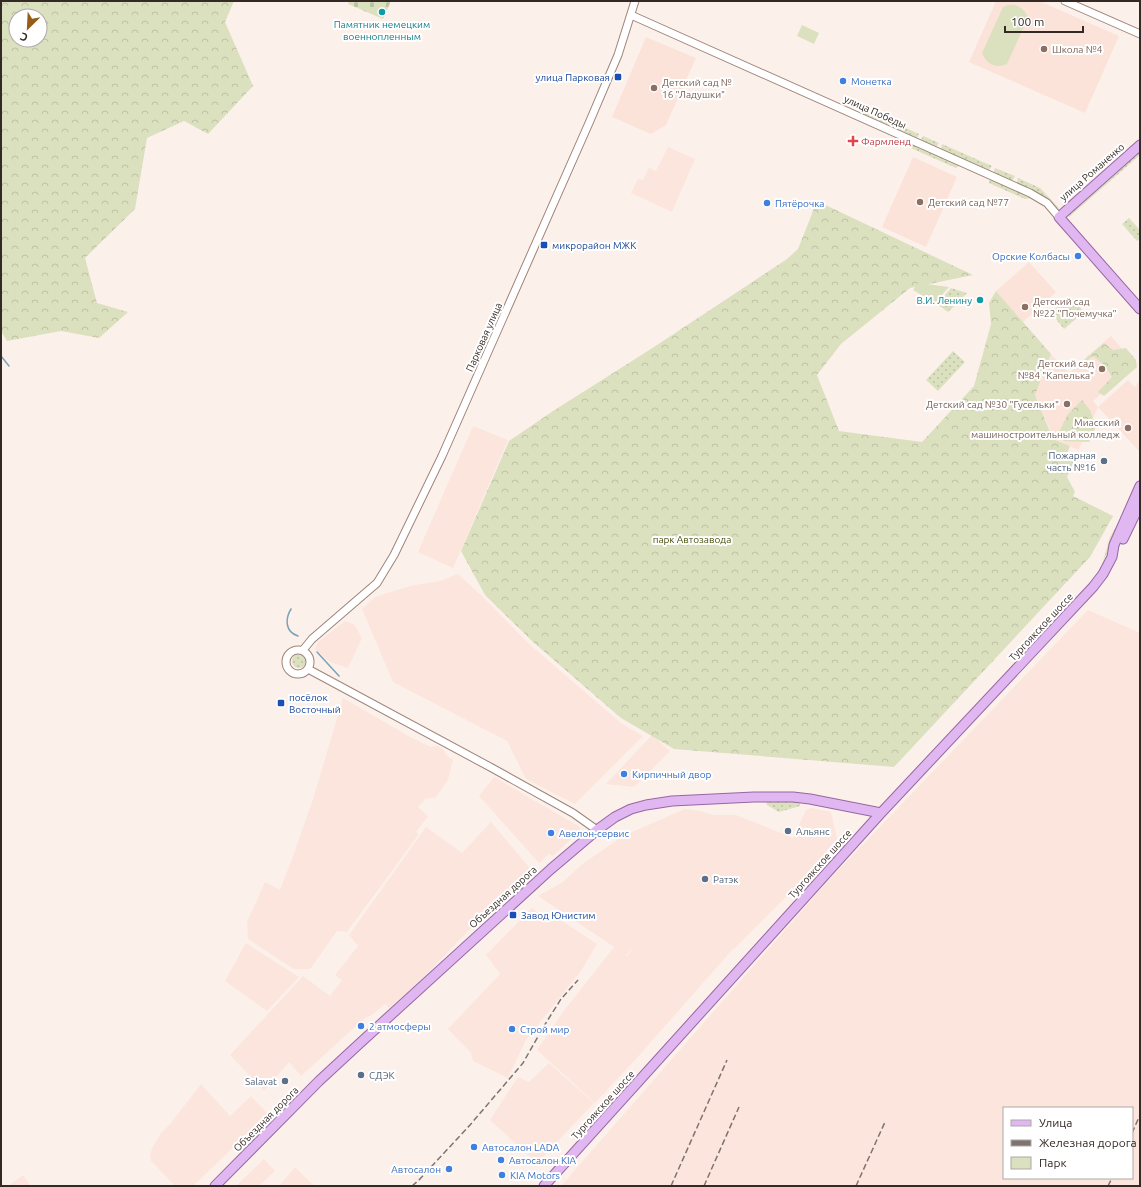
<svg xmlns="http://www.w3.org/2000/svg" width="1141" height="1187" viewBox="0 0 1141 1187" font-family="Ubuntu,sans-serif">
	<style>
		.built { fill: #fce5dc; fill-rule: evenodd }
		.education { fill: #fbe3d9 }
		.green { fill: url(#green-dots) }
		.forest { fill: url(#forest-crowns); fill-rule: evenodd }
		.cemetery { fill: url(#cemetery-stones) }
		.pitch { fill: #dbe1bf }
		.lines { fill: none; stroke-linecap: round; stroke-linejoin: round }
		.stream { stroke: #7aa3ba; stroke-width: 1.5 }
		.minor-casing { stroke: #9f8479; stroke-width: 9 }
		.major-casing { stroke: #9766a3; stroke-width: 11 }
		.minor { stroke: #fff; stroke-width: 7 }
		.major { stroke: #e1b7f1; stroke-width: 9 }
		.rail { stroke: #7e736e; stroke-width: 1.5; stroke-dasharray: 6 3; stroke-linecap: butt }
		.culture-dot { fill: #0f9aa8; stroke: #fff; stroke-width: 1.5 }
		.education-dot { fill: #8d6e63; stroke: #fff; stroke-width: 1.5 }
		.transit-dot { fill: #1a4fb4; stroke: #fff; stroke-width: 1.5 }
		.shop-dot { fill: #3f7fe0; stroke: #fff; stroke-width: 1.5 }
		.health-dot { fill: #e0444e; stroke: #fff; stroke-width: 1.5 }
		.service-dot { fill: #5c6f8a; stroke: #fff; stroke-width: 1.5 }
		.labels { text-anchor: middle; dominant-baseline: central; stroke-width: 4; stroke-linejoin: round; paint-order: stroke }
		.culture-label { font-size: 10px; fill: #0d838f; stroke: #fff }
		.education-label { font-size: 10px; fill: #785e54; stroke: #fff; text-anchor: start }
		.transit-label { font-size: 10px; fill: #164399; stroke: #fff; text-anchor: start }
		.shop-label { font-size: 10px; fill: #366cbe; stroke: #fff; text-anchor: start }
		.street-label { font-size: 10px; fill: #342924; stroke: #fff }
		.health-label { font-size: 10px; fill: #be3a42; stroke: #fff; text-anchor: start }
		.service-label { font-size: 10px; fill: #4e5e75; stroke: #fff; text-anchor: start }
		.park-label { font-size: 10px; fill: #464d08; stroke: #fff }
	</style>
	<defs>
		<pattern id="green-dots" width="8" height="8" patternUnits="userSpaceOnUse"><rect width="8" height="8" fill="#dbe1bf"/><path d="M2 2h.1M6 6h.1" fill="none" stroke="#bdc1a4" stroke-width="1.8" stroke-linecap="round"/></pattern>
		<pattern id="forest-crowns" width="20" height="18" patternUnits="userSpaceOnUse"><rect width="20" height="18" fill="#dbe1bf"/><path d="M2 6a3 3 0 1 1 6 0M12 15a3 3 0 1 1 6 0" fill="none" stroke="#bdc1a4"/></pattern>
		<pattern id="cemetery-stones" width="16" height="16" patternUnits="userSpaceOnUse"><rect width="16" height="16" fill="#dbe1bf"/><path d="M2 7V4a2 2 0 0 1 4 0v3zM10 15v-3a2 2 0 0 1 4 0v3z" fill="#bdc1a4"/></pattern>
	</defs>
	<rect width="100%" height="100%" fill="#fcf0eb"/>
	<!-- built -->
	<path class="built" d="M 668,147 L 695,159 L 672,212 L 631,193 L 638,179 L 643,180 L 649,168 L 656,171 Z
		M 473,426 L 508,440 L 453,568 L 418,552 Z
		M 458,574 L 483,597 L 528,643 L 621,723 L 643,736 L 575,804 L 526,779 L 507,741 L 393,682 L 362,609 L 375,597 L 410,586 L 440,581 Z
		M 1088,610 L 1140,633 L 1140,1186 L 561,1186 L 826,883 ZM 1004,1108 L 1132,1108 L 1132,1178 L 1004,1178 Z
		M 345,621 L 354,624 L 362,638 L 348,668 L 330,662 L 315,649 L 318,642 Z
		M 343,698 L 412,738 L 431,747 L 437,746 L 444,750 L 446,755 L 453,760 L 448,780 L 436,797 L 425,799 L 418,807 L 428,816 L 416,832 L 419,834 L 347,932 L 337,931 L 310,969 L 294,969 L 248,939 L 247,922 L 265,882 L 280,890 L 295,851 L 314,796 Z
		M 652,735 L 670,751 L 634,787 L 606,784 Z
		M 494,777 L 580,827 L 580,831 L 553,856 L 549,854 L 539,863 L 479,796 Z
		M 812,808 L 831,812 L 837,839 L 795,888 L 734,949 L 733,949 L 635,1060 L 595,1103 L 537,1050 L 563,1012 L 614,947 L 627,956 L 634,946 L 626,955 L 538,896 L 563,882 L 581,865 L 623,836 L 685,809 L 700,811 L 713,815 L 736,815 L 793,838 L 806,810 Z
		M 491,822 L 529,867 L 527,875 L 468,931 L 419,982 L 389,1008 L 385,1004 L 372,1015 L 366,1017 L 301,1076 L 289,1062 L 264,1091 L 230,1055 L 303,976 L 330,996 L 342,980 L 335,975 L 358,946 L 349,935 L 426,827 L 462,853 Z
		M 532,908 L 542,916 L 549,914 L 559,919 L 597,944 L 581,971 L 526,1040 L 508,1078 L 473,1061 L 471,1053 L 448,1029 L 500,974 L 486,955 Z
		M 246,943 L 299,977 L 267,1011 L 225,981 Z
		M 549,1063 L 594,1103 L 537,1163 L 490,1120 L 518,1077 L 529,1082 Z
		M 201,1084 L 230,1116 L 251,1096 L 268,1114 L 193,1186 L 175,1186 L 151,1161 L 150,1156 L 152,1148 L 161,1133 L 171,1123 Z
		M 264,1159 L 275,1171 L 259,1186 L 236,1186 Z
		M 295,1167 L 309,1181 L 315,1186 L 279,1186 Z
		M 23,1175 L 31,1186 L 8,1186 Z"/>
	<!-- education -->
	<path class="education" d="M 996,1 L 1039,1 L 1119,36 L 1085,113 L 969,62 Z
		M 646,37 L 696,58 L 666,125 L 651,134 L 612,117 Z
		M 913,157 L 957,177 L 926,247 L 882,227 Z
		M 1029,262 L 1056,292 L 1023,322 L 996,291 Z
		M 1111,336 L 1135,364 L 1093,401 L 1098,407 L 1128,380 L 1135,387 L 1140,380 L 1140,448 L 1139,451 L 1098,407 L 1079,449 L 1076,449 L 1054,439 L 1035,395 L 1051,354 L 1069,373 Z"/>
	<!-- green -->
	<path class="green" d="M 863,109 L 896,124 L 894,127 L 861,113 Z
		M 899,125 L 919,134 L 917,138 L 898,129 Z
		M 923,136 L 939,143 L 936,147 L 921,140 Z
		M 897,138 L 957,165 L 958,166 L 956,168 L 895,141 Z
		M 942,144 L 992,166 L 989,170 L 941,149 Z
		M 1140,149 L 1140,155 L 1069,217 L 1067,215 Z
		M 995,168 L 1015,176 L 1012,181 L 994,173 Z
		M 1018,178 L 1040,188 L 1059,208 L 1057,210 C 1045,197 1033,190 1017,183 Z
		M 990,179 L 1029,196 L 1030,198 L 1025,199 L 989,183 Z
		M 1129,218 L 1140,230 L 1140,239 L 1137,241 L 1122,224 Z
		M 951,288 L 967,293 L 948,312 L 937,304 Z
		M 1070,296 L 1084,312 L 1064,329 L 1051,313 Z
		M 953,351 L 965,362 L 938,391 L 926,380 Z
		M 1121,518 L 1102,565 L 1110,537 Z
		M292 661a7 7 0 1 1 14 0a7 7 0 1 1-14 0Z
		M 780,801 L 800,802 L 800,806 L 779,812 L 767,805 L 766,802 Z"/>
	<!-- forest -->
	<path class="forest" d="M 1,1 L 234,1 L 225,22 L 253,86 L 208,134 L 184,121 L 147,138 L 135,209 L 85,258 L 97,303 L 128,312 L 99,338 L 61,331 L 7,341 L 1,331 ZM 16,16 L 40,16 L 40,40 L 16,40 Z
		M 817,201 L 973,275 L 910,288 L 841,344 L 817,375 L 839,431 L 922,442 L 974,386 L 991,324 L 989,303 L 996,291 L 1051,354 L 1035,395 L 1053,439 L 1070,446 L 1066,456 L 1074,460 L 1067,477 L 1075,492 L 1073,496 L 1113,516 L 1090,557 L 894,767 L 674,749 L 621,718 L 533,642 L 485,595 L 461,551 L 509,441 L 553,411 L 654,347 L 787,259 L 798,249 Z
		M 1104,343 L 1113,350 L 1126,348 L 1136,360 L 1137,367 L 1104,396 L 1098,392 L 1112,377 L 1104,365 L 1093,356 L 1077,369 L 1087,357 Z
		M 1082,400 L 1090,410 L 1096,427 L 1089,442 L 1064,441 L 1058,434 L 1068,414 Z"/>
	<!-- cemetery -->
	<path class="cemetery" d="M 349,1 L 391,1 L 383,19 L 348,4 Z"/>
	<!-- pitch -->
	<path class="pitch" d="M 1008,5 C 1018,4 1025,9 1028,18 L 1007,64 C 996,69 986,64 982,53 L 1003,7 Z
		M 802,25 L 819,33 L 814,44 L 797,36 Z
		M 918,283 L 919,283 L 949,287 L 935,303 L 913,290 Z"/>
	<g class="lines">
		<!-- stream -->
		<path class="stream" d="M 1,356 L 9,366
			M 291,609 C 285,619 285,632 298,636
			M 317,652 L 339,676"/>
		<!-- minor casing -->
		<g class="minor-casing">
			<path id="minor" d="M 1065,1 L 1140,34
				M 631,15 L 1030,193 L 1047,203 L 1059,217
				M286 662a12 12 0 1 1 24 0a12 12 0 1 1-24 0Z
				M 303,650 L 312,639 L 377,583 L 394,555 L 442,456 L 589,123 L 618,55 L 635,1
				M 308,669 L 492,768 L 573,813 L 597,830"/>
		</g>
		<!-- major casing -->
		<g class="major-casing">
			<path id="major" d="M 1140,145 L 1059,217 L 1140,309
				M 1123,539 L 1140,504
				M 215,1186 L 319,1081 L 359,1044 L 551,869 L 597,830 L 615,817 L 631,809 L 646,805 L 672,801 L 754,797 L 793,797 L 810,799 L 881,813
				M 544,1186 L 881,813 L 1093,587 L 1103,574 L 1112,557 L 1114,545 L 1140,486"/>
		</g>
		<!-- minor -->
		<use href="#minor" class="minor"/>
		<!-- major -->
		<use href="#major" class="major"/>
		<!-- rail -->
		<path class="rail" d="M 1132,1133 L 1140,1115
			M 412,1186 L 419,1180 L 470,1125 L 523,1063 L 544,1026 L 561,999 L 578,980
			M 671,1186 L 727,1060
			M 704,1186 L 739,1107
			M 856,1186 L 885,1122
			M 1108,1186 L 1112,1178"/>
	</g>
	<!-- markers -->
	<g class="culture-dot">
		<circle cx="382" cy="12" r="4"/>
		<circle cx="980" cy="300" r="4"/>
	</g>
	<g class="education-dot">
		<circle cx="1044" cy="49" r="4"/>
		<circle cx="654" cy="88" r="4"/>
		<circle cx="920" cy="202" r="4"/>
		<circle cx="1025" cy="307" r="4"/>
		<circle cx="1102" cy="369" r="4"/>
		<circle cx="1067" cy="404" r="4"/>
		<circle cx="1128" cy="428" r="4"/>
	</g>
	<g class="transit-dot">
		<rect x="614" y="73" width="8" height="8" rx="2"/>
		<rect x="540" y="241" width="8" height="8" rx="2"/>
		<rect x="277" y="699" width="8" height="8" rx="2"/>
		<rect x="509" y="911" width="8" height="8" rx="2"/>
	</g>
	<g class="shop-dot">
		<circle cx="843" cy="81" r="4"/>
		<circle cx="767" cy="203" r="4"/>
		<circle cx="1078" cy="256" r="4"/>
		<circle cx="624" cy="774" r="4"/>
		<circle cx="551" cy="833" r="4"/>
		<circle cx="361" cy="1026" r="4"/>
		<circle cx="512" cy="1029" r="4"/>
		<circle cx="474" cy="1147" r="4"/>
		<circle cx="501" cy="1160" r="4"/>
		<circle cx="449" cy="1169" r="4"/>
		<circle cx="502" cy="1175" r="4"/>
	</g>
	<path class="health-dot" d="M851 135h4v4h4v4h-4v4h-4v-4h-4v-4h4z"/>
	<g class="service-dot">
		<circle cx="1104" cy="461" r="4"/>
		<circle cx="788" cy="831" r="4"/>
		<circle cx="705" cy="879" r="4"/>
		<circle cx="361" cy="1075" r="4"/>
		<circle cx="285" cy="1081" r="4"/>
	</g>
	<g class="labels">
		<!-- culture labels -->
		<g class="culture-label">
			<text x="382" y="24">Памятник немецким<tspan x="382" dy="12">военнопленным</tspan></text>
			<text x="972" y="300" text-anchor="end">В.И. Ленину</text>
		</g>
		<!-- education labels -->
		<g class="education-label">
			<text x="1052" y="49">Школа №4</text>
			<text x="662" y="82">Детский сад №<tspan x="662" dy="12">16 "Ладушки"</tspan></text>
			<text x="928" y="202">Детский сад №77</text>
			<text x="1033" y="301">Детский сад<tspan x="1033" dy="12">№22 "Почемучка"</tspan></text>
			<text x="1094" y="363" text-anchor="end">Детский сад<tspan x="1094" dy="12">№84 "Капелька"</tspan></text>
			<text x="1059" y="404" text-anchor="end">Детский сад №30 "Гусельки"</text>
			<text x="1120" y="422" text-anchor="end">Миасский<tspan x="1120" dy="12">машиностроительный колледж</tspan></text>
		</g>
		<!-- transit labels -->
		<g class="transit-label">
			<text x="610" y="77" text-anchor="end">улица Парковая</text>
			<text x="552" y="245">микрорайон МЖК</text>
			<text x="289" y="697">посёлок<tspan x="289" dy="12">Восточный</tspan></text>
			<text x="521" y="915">Завод Юнистим</text>
		</g>
		<!-- shop labels -->
		<g class="shop-label">
			<text x="851" y="81">Монетка</text>
			<text x="775" y="203">Пятёрочка</text>
			<text x="1070" y="256" text-anchor="end">Орские Колбасы</text>
			<text x="632" y="774">Кирпичный двор</text>
			<text x="559" y="833">Авелон-сервис</text>
			<text x="369" y="1026">2 атмосферы</text>
			<text x="520" y="1029">Строй мир</text>
			<text x="482" y="1147">Автосалон LADA</text>
			<text x="509" y="1160">Автосалон KIA</text>
			<text x="441" y="1169" text-anchor="end">Автосалон</text>
			<text x="510" y="1175">KIA Motors</text>
		</g>
		<!-- street labels -->
		<g class="street-label">
			<text transform="translate(875 112) rotate(24)">улица Победы</text>
			<text transform="translate(1092 172) rotate(-41)">улица Романенко</text>
			<text transform="translate(484 337) rotate(-66)">Парковая улица</text>
			<text transform="translate(1041 627) rotate(-47)">Тургоякское шоссе</text>
			<text transform="translate(820 864) rotate(-48)">Тургоякское шоссе</text>
			<text transform="translate(503 897) rotate(-42)">Объездная дорога</text>
			<text transform="translate(603 1105) rotate(-48)">Тургоякское шоссе</text>
			<text transform="translate(266 1119) rotate(-45)">Объездная дорога</text>
		</g>
		<!-- health labels -->
		<g class="health-label">
			<text x="861" y="141">Фармленд</text>
		</g>
		<!-- service labels -->
		<g class="service-label">
			<text x="1096" y="455" text-anchor="end">Пожарная<tspan x="1096" dy="12">часть №16</tspan></text>
			<text x="796" y="831">Альянс</text>
			<text x="713" y="879">Ратэк</text>
			<text x="369" y="1075">СДЭК</text>
			<text x="277" y="1081" text-anchor="end">Salavat</text>
		</g>
		<!-- park labels -->
		<g class="park-label">
			<text x="692" y="539">парк Автозавода</text>
		</g>
	</g>
	<!-- border -->
	<rect width="1141" height="1187" fill="none" stroke="#342924" stroke-width="4"/>
	<!-- legend -->
	<rect x="1003" y="1107" width="130" height="72" fill="#ffffff" stroke="#aea9a7"/>
	<rect x="1011" y="1120" width="20" height="6" fill="#e1b7f1" stroke="#aea9a7"/>
	<text x="1039" y="1127" font-size="12" fill="#342924">Улица</text>
	<rect x="1011" y="1140" width="20" height="6" fill="#7e736e" stroke="#aea9a7"/>
	<text x="1039" y="1147" font-size="12" fill="#342924">Железная дорога</text>
	<rect x="1011" y="1157" width="20" height="12" fill="#dbe1bf" stroke="#aea9a7"/>
	<text x="1039" y="1167" font-size="12" fill="#342924">Парк</text>
	<!-- north arrow -->
	<g transform="translate(28 28) rotate(204)"><circle r="19" fill="#ffffff" stroke="#aea9a7"/>
	<path d="M0-3L7 15L0 10L-7 15Z" fill="#965d19"/>
	<text y="-6" font-size="11" font-weight="bold" text-anchor="middle" fill="#342924">С</text>
	</g>
	<!-- scale -->
	<path d="M1005 26v6h78v-6" fill="none" stroke="#342924" stroke-width="2"/>
	<text x="1011" y="26" font-size="12" fill="#342924" stroke="#ffffff" stroke-width="3" paint-order="stroke">100 m</text>
</svg>
